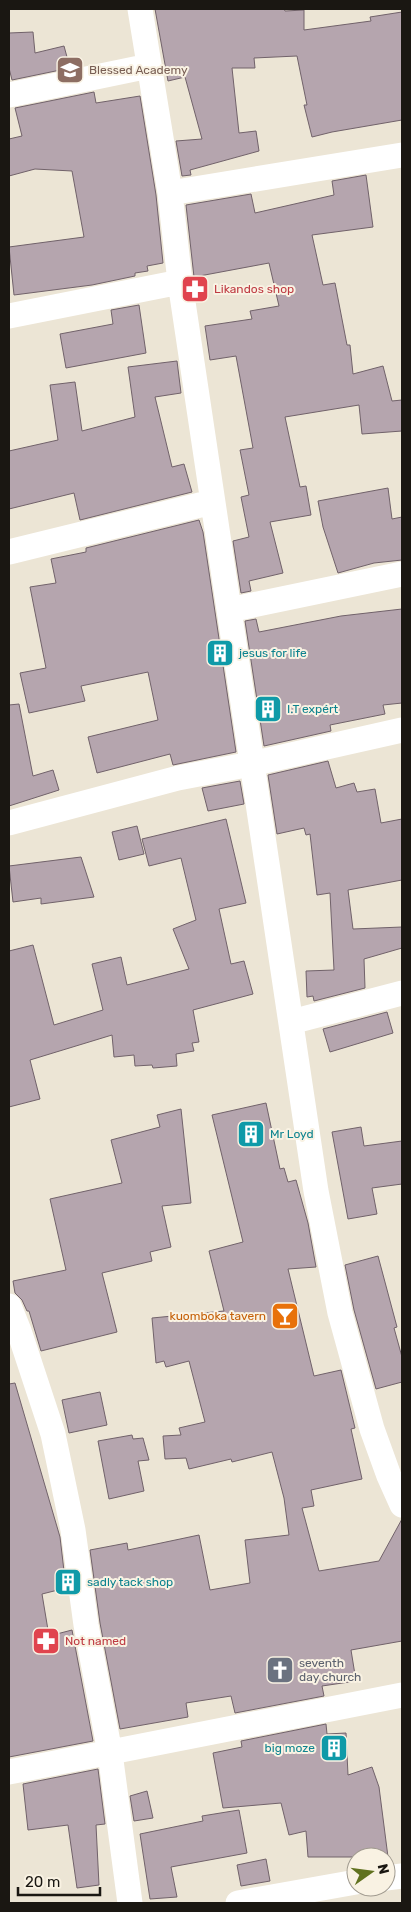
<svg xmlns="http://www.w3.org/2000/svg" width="411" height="1912" viewBox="0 0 411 1912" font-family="Rubik,sans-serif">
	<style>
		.building { fill: #b5a5ae; stroke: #71626a }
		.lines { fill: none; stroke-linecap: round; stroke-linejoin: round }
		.minor { stroke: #fff; stroke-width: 25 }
		.labels { text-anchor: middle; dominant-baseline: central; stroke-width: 4; stroke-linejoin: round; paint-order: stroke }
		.education-label { font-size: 12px; fill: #785e54; stroke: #f9f2e3; text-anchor: start }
		.health-label { font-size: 12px; fill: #be3a42; stroke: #f9f2e3; text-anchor: start }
		.culture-label { font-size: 12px; fill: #0d838f; stroke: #f9f2e3; text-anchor: start }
		.food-label { font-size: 12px; fill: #c56008; stroke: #f9f2e3; text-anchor: end }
		.worship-label { font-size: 12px; fill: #5b616d; stroke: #f9f2e3; text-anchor: start }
	</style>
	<rect width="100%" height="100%" fill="#ece5d5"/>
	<!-- building -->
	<path class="building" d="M 155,9 L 284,9 L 285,11 L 304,10 L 304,30 L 371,21 L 370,17 L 402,12 L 402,120 L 332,132 L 312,137 L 304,105 L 307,105 L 297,56 L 254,58 L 255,68 L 232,68 L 239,133 L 256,131 L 259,151 L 190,170 L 191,175 L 182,176 L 176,141 L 202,139 L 185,77 L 168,81 Z
		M 33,32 L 35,53 L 64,46 L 70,68 L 12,80 L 9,68 L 9,33 Z
		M 94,92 L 96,103 L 140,96 L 156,195 L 163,263 L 147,266 L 148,271 L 135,273 L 135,276 L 92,285 L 14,295 L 9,247 L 84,237 L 72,171 L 35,169 L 9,176 L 9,139 L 22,136 L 15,108 Z
		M 366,175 L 373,227 L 312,235 L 323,285 L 335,283 L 347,345 L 350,345 L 353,374 L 383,366 L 392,401 L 402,400 L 402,431 L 362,434 L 359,405 L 285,417 L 300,487 L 306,486 L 311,515 L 270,522 L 283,573 L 249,581 L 251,591 L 241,593 L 233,541 L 249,537 L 241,497 L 249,495 L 240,450 L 253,448 L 236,356 L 210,360 L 205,326 L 252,319 L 250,311 L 279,306 L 269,263 L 194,277 L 186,205 L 251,194 L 255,213 L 334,195 L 332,181 Z
		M 139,305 L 146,353 L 66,368 L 60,334 L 113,324 L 111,310 Z
		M 177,361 L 181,393 L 155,397 L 172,467 L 184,464 L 192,492 L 80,520 L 74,493 L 9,509 L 9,451 L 58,440 L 50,385 L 75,382 L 82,431 L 135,417 L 128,367 Z
		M 388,488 L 392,519 L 402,517 L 402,560 L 374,563 L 338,573 L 323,527 L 318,501 Z
		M 199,520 L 203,532 L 236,752 L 173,765 L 170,754 L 97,773 L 88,737 L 158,720 L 148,672 L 81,686 L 85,701 L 29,713 L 20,673 L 46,668 L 30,587 L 56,583 L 51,559 L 86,552 L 86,548 Z
		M 402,609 L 402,703 L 383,705 L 385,714 L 330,725 L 331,731 L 264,746 L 245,621 L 256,619 L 259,632 L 341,616 Z
		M 19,704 L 33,776 L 53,770 L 59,790 L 9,806 L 9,705 Z
		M 328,761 L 336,788 L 354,783 L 357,792 L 375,789 L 381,823 L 402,819 L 402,880 L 348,890 L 353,929 L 402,927 L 402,948 L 364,959 L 365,988 L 314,1001 L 313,996 L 307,997 L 306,971 L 334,970 L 330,893 L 317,895 L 310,834 L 306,835 L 304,828 L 277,834 L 268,775 Z
		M 240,781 L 244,804 L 208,811 L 202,788 Z
		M 226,819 L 246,903 L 219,909 L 231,964 L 244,961 L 253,994 L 193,1010 L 199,1042 L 192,1043 L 194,1051 L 176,1054 L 177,1066 L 153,1068 L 152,1065 L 135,1066 L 134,1055 L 114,1057 L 112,1035 L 30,1060 L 40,1099 L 9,1107 L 9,951 L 33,945 L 54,1025 L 103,1010 L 92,964 L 121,957 L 127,985 L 189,969 L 173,929 L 196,920 L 181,858 L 149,866 L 142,839 Z
		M 137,826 L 144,854 L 119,860 L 112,832 Z
		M 81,857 L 94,897 L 41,904 L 41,898 L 13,902 L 9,866 Z
		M 387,1012 L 393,1033 L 330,1052 L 323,1029 Z
		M 266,1103 L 280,1169 L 284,1168 L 288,1182 L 296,1180 L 308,1223 L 316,1267 L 288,1269 L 314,1376 L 341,1370 L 355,1428 L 351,1429 L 362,1479 L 311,1490 L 314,1506 L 302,1508 L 319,1571 L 379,1561 L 402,1519 L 402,1641 L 351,1650 L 356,1681 L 322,1686 L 324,1696 L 235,1713 L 231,1696 L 186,1703 L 188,1717 L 120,1729 L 100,1623 L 90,1550 L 127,1543 L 128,1550 L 199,1535 L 210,1590 L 250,1583 L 245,1540 L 289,1535 L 284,1498 L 272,1452 L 232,1462 L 231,1459 L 189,1469 L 186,1458 L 165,1459 L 163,1436 L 181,1435 L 179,1428 L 205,1422 L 189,1361 L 166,1367 L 164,1361 L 156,1363 L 152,1318 L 224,1311 L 209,1251 L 243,1242 L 212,1115 Z
		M 181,1109 L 191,1203 L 162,1206 L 171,1247 L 150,1252 L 152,1261 L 102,1273 L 117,1332 L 41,1351 L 29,1311 L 27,1311 L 22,1300 L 15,1293 L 13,1281 L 66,1270 L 50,1199 L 122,1183 L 111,1140 L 160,1127 L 157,1115 Z
		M 361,1127 L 364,1146 L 402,1141 L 402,1184 L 372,1188 L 377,1214 L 348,1219 L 332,1132 Z
		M 378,1256 L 397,1327 L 394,1328 L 402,1357 L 402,1382 L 376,1389 L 354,1310 L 345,1265 Z
		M 15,1383 L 60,1537 L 66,1588 L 42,1594 L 49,1636 L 72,1630 L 93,1741 L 9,1757 L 9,1384 Z
		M 100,1392 L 107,1425 L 69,1433 L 62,1400 Z
		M 132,1435 L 133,1439 L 143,1438 L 149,1460 L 138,1461 L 144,1491 L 109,1499 L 98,1441 Z
		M 326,1724 L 327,1734 L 346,1733 L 348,1775 L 372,1767 L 379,1787 L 388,1857 L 308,1857 L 306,1831 L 289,1835 L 281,1803 L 223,1808 L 213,1753 L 242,1747 L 241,1741 Z
		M 98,1769 L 105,1824 L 96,1825 L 99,1885 L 77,1888 L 68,1825 L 28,1830 L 23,1784 Z
		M 147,1791 L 153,1818 L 134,1821 L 130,1796 Z
		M 239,1810 L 247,1853 L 171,1867 L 177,1897 L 150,1899 L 140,1834 L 203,1821 L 202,1816 Z
		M 266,1859 L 270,1881 L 241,1886 L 237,1865 Z"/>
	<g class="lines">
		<!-- minor -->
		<path class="minor" d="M 140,9 L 170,193 L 180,282 L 316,1191 L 340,1313 L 372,1429 L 389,1476 L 402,1505
			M 9,95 L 149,66
			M 170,193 L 402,155
			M 9,316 L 180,282
			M 9,552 L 212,502
			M 229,610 L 402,574
			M 9,823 L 178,778 L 251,764 L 402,730
			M 291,1022 L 402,993
			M 9,1306 L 19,1331 L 53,1434 L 73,1530 L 86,1625 L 110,1753 L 130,1903
			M 9,1772 L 402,1695
			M 386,1878 L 402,1876
			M 238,1903 L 356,1882"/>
	</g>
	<!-- icons -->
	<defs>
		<g id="school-square" transform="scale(1.4375)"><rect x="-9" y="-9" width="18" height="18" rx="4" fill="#8d6e63" stroke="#f9f2e3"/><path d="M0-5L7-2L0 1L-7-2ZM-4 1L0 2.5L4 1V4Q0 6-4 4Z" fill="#fff"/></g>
		<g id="pharmacy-square" transform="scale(1.4375)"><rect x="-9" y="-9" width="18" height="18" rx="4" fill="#e0444e" stroke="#f9f2e3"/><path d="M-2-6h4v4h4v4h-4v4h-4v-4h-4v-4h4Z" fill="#fff"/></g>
		<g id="building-square" transform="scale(1.4375)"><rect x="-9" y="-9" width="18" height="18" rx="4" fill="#0f9aa8" stroke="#f9f2e3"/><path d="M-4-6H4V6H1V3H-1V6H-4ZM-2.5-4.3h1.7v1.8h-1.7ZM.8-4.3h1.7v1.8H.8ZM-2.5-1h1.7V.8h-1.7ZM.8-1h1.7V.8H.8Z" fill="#fff"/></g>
		<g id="bar-square" transform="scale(1.4375)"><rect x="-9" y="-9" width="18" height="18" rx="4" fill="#e8710a" stroke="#f9f2e3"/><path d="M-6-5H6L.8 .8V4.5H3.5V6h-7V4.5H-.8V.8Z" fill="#fff"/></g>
		<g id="church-square" transform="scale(1.4375)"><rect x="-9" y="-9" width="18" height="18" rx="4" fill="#6b7280" stroke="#f9f2e3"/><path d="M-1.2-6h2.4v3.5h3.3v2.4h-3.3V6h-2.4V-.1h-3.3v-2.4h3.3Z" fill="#fff"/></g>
	</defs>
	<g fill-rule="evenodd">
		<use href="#school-square" x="70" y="70"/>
		<use href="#pharmacy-square" x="195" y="289"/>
		<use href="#building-square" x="220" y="653"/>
		<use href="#building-square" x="268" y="709"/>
		<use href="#building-square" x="251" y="1134"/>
		<use href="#bar-square" x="285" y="1316"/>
		<use href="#building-square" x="68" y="1582"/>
		<use href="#pharmacy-square" x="46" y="1641"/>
		<use href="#church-square" x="280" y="1670"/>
		<use href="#building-square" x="334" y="1748"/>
	</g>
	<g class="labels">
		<!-- education labels -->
		<g class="education-label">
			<text x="89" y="70">Blessed Academy</text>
		</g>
		<!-- health labels -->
		<g class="health-label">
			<text x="214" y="289">Likandos shop</text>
			<text x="65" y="1641">Not named</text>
		</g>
		<!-- culture labels -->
		<g class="culture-label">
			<text x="239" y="653">jesus for life</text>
			<text x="287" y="709">I.T expért</text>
			<text x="270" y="1134">Mr Loyd</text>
			<text x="87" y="1582">sadly tack shop</text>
			<text x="315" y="1748" text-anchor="end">big moze</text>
		</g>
		<!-- food labels -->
		<g class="food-label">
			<text x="266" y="1316">kuomboka tavern</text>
		</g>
		<!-- worship labels -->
		<g class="worship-label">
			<text x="299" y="1663">seventh<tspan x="299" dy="14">day church</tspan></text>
		</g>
	</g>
	<!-- border -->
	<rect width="411" height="1912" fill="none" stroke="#1a1712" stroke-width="20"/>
	<!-- north arrow -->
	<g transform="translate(371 1872) rotate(76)"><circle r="24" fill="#f9f2e3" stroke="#a09a8f"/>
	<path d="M0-4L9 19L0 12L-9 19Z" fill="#61721f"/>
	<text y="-8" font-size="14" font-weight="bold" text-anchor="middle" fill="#1a1712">N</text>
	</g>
	<!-- scale -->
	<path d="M18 1887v8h82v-8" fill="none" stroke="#1a1712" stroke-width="2.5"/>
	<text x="25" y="1887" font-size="15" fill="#1a1712" stroke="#f9f2e3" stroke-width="4" paint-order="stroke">20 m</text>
</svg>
